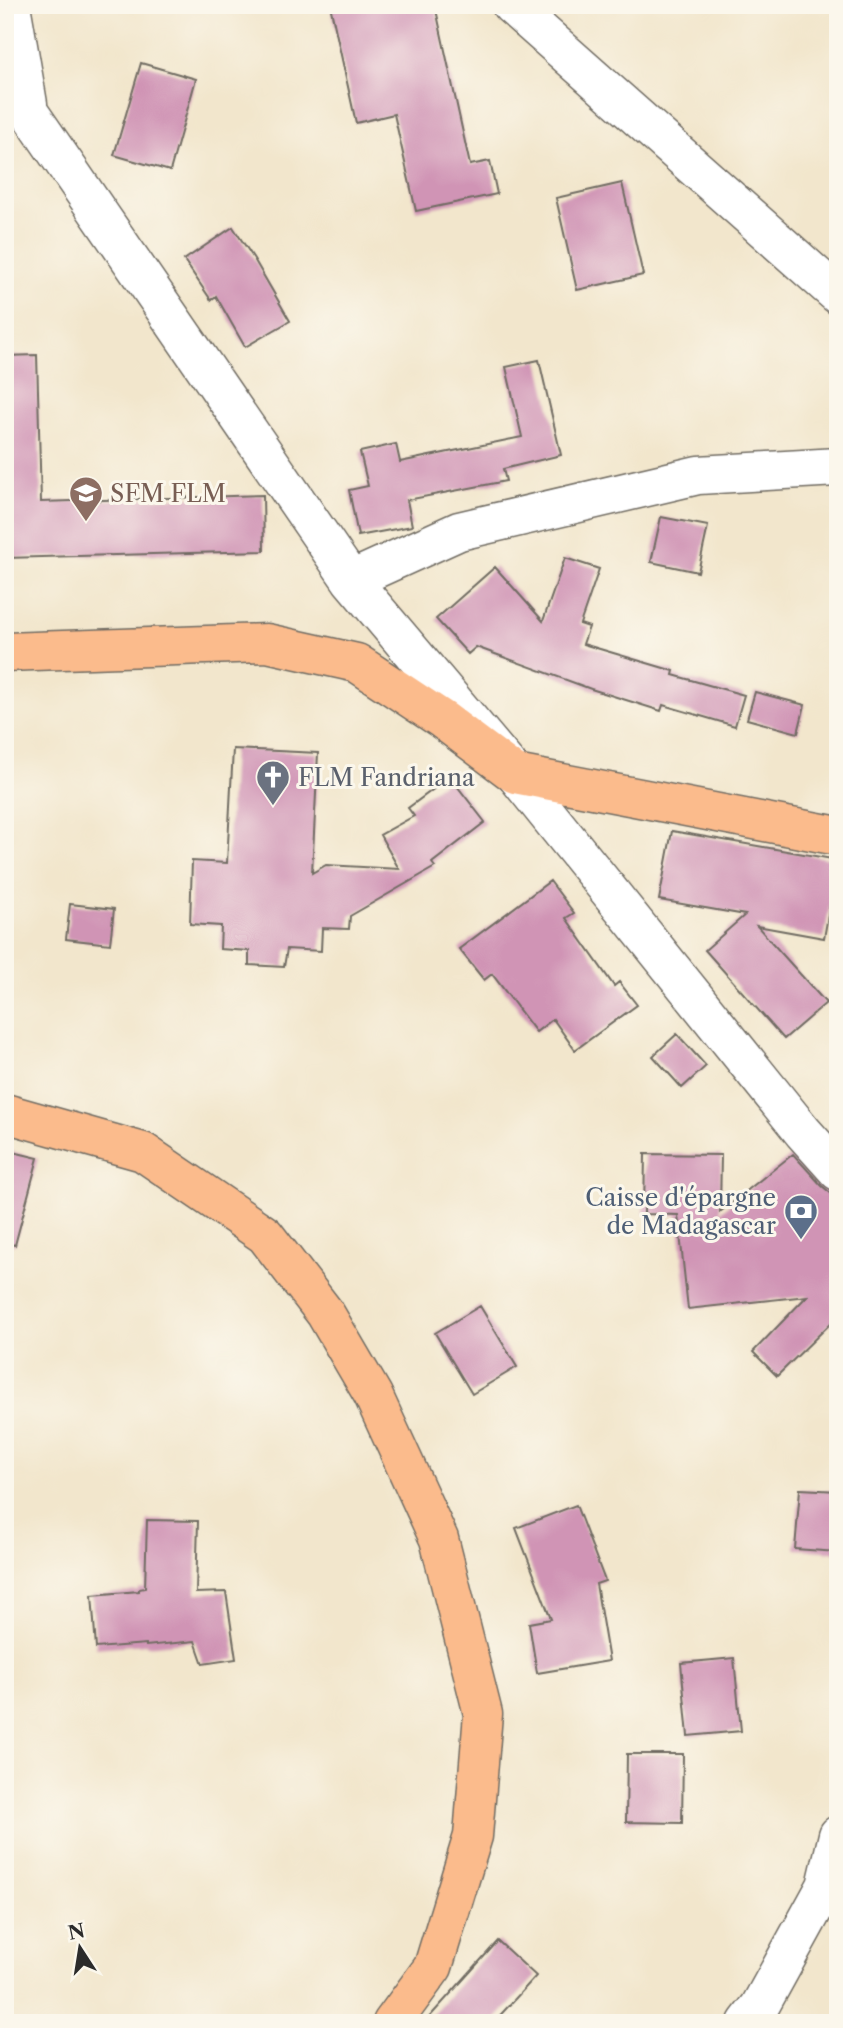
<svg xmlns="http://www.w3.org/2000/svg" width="843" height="2028" viewBox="0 0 843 2028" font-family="'Libre Caslon Text',serif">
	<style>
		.building { fill: #d094b5 }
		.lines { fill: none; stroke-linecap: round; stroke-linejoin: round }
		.minor-casing { stroke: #716c63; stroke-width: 41 }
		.major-casing { stroke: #716c63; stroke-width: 41 }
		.minor { stroke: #fff; stroke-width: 38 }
		.major { stroke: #fbbb8c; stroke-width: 38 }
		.labels { text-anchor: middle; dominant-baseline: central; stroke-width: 6; stroke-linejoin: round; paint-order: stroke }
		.education-label { font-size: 24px; fill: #785e54; stroke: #fbf7ec; text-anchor: start }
		.worship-label { font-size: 24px; fill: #5b616d; stroke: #fbf7ec; text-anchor: start }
		.service-label { font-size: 24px; fill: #4e5e75; stroke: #fbf7ec; text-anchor: end }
	</style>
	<rect width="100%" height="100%" fill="#fbf7ec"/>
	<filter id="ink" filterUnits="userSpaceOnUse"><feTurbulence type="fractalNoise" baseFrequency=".0143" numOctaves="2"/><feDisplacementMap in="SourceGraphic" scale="14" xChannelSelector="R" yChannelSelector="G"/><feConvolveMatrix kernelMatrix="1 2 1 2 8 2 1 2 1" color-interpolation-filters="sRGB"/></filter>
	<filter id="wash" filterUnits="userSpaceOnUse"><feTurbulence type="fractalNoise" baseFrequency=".00686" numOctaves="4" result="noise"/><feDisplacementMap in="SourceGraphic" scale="28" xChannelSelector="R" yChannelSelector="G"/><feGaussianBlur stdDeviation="1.57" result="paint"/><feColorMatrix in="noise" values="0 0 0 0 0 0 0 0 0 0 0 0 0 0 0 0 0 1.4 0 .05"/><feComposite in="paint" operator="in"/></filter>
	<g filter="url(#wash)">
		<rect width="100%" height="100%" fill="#f2e6cc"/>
		<g id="blocks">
			<!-- building -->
			<path class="building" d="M 330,5 L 435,5 L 470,165 L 490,161 L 497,194 L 416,211 L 394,114 L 356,123 Z
				M 141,63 L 196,79 L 170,171 L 114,155 Z
				M 622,183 L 643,275 L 577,290 L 556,198 Z
				M 233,227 L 254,259 L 290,321 L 245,347 L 216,296 L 211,300 L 184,260 Z
				M 37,355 L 41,502 L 263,495 L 264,551 L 5,558 L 5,356 Z
				M 539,360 L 561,455 L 503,469 L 506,481 L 407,500 L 412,526 L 358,536 L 349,490 L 368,486 L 360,452 L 396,444 L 400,462 L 522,437 L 506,367 Z
				M 661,517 L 708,526 L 698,572 L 651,562 Z
				M 565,558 L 599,569 L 580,624 L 589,627 L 583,644 L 674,671 L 673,675 L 744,695 L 735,726 L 663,705 L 661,711 L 591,689 L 476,647 L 468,654 L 436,619 L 495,567 L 543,621 Z
				M 755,692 L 805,705 L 798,733 L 747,719 Z
				M 233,749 L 318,753 L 312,873 L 326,865 L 399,869 L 380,835 L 414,816 L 408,808 L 450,777 L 485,822 L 432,863 L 435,867 L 350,916 L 349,929 L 322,928 L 321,951 L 287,949 L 284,967 L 249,965 L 249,951 L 220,949 L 221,926 L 190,924 L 192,861 L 227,863 Z
				M 672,831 L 838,860 L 824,938 L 757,926 L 826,1003 L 784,1039 L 705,950 L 745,915 L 659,900 Z
				M 550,881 L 574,913 L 566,918 L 614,986 L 619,982 L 637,1005 L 575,1050 L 553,1019 L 536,1032 L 492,974 L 484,980 L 459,949 Z
				M 70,904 L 114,909 L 110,944 L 66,939 Z
				M 677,1034 L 706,1066 L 682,1088 L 653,1056 Z
				M 5,1150 L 38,1158 L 15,1245 L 5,1243 Z
				M 645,1154 L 721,1155 L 720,1212 L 793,1154 L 822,1186 L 838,1199 L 838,1316 L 777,1376 L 753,1352 L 807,1296 L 688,1309 L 678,1215 L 644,1214 Z
				M 480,1306 L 517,1367 L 472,1394 L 435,1333 Z
				M 800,1489 L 838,1491 L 838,1552 L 795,1549 Z
				M 576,1505 L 605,1581 L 596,1584 L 609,1661 L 537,1673 L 529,1623 L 551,1619 L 516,1528 Z
				M 147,1520 L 198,1521 L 196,1593 L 226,1592 L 236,1659 L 203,1664 L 195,1641 L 146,1646 L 146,1644 L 96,1648 L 92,1595 L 139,1591 L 139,1589 L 145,1588 Z
				M 734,1658 L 741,1731 L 688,1736 L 681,1663 Z
				M 627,1754 L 683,1754 L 682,1823 L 626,1822 Z
				M 498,1941 L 536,1976 L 493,2023 L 424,2023 Z"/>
		</g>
	</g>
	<g filter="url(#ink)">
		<use href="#blocks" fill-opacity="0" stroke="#716c63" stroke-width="2"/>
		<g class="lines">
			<!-- minor casing -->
			<g class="minor-casing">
				<path id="minor" d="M 11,5 L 28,104
					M 511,5 L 838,295
					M 5,77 L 351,580 L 515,774 L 803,1132 L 838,1171
					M 351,580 L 459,531 L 698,475 L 838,467
					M 747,2023 L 760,2006 L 826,1886 L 838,1835"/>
			</g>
			<!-- major casing -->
			<g class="major-casing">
				<path id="major" d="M 5,652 L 267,643 L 357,663 L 443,720 L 515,774 L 838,836
					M 5,1113 L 143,1152 L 265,1235 L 325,1313 L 373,1395 L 439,1539 L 483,1714 L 473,1836 L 433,1967 L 392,2023"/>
			</g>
			<!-- minor -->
			<use href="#minor" class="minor"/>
			<!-- major -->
			<use href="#major" class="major"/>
		</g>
	</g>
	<!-- icons -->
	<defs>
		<g id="school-pin" transform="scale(1.75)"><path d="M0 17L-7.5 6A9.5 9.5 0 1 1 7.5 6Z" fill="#8d6e63" stroke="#fbf7ec"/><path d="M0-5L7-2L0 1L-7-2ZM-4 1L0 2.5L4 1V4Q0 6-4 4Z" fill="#fff"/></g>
		<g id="church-pin" transform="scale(1.75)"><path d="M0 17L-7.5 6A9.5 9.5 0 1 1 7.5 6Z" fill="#6b7280" stroke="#fbf7ec"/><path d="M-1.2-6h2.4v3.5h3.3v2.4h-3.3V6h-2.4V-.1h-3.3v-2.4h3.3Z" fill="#fff"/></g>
		<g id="bank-pin" transform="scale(1.75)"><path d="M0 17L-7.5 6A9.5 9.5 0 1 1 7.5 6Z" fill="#5c6f8a" stroke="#fbf7ec"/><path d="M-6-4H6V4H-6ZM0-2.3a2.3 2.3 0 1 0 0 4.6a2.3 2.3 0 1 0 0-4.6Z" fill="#fff"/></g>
	</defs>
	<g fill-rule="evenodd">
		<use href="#school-pin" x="86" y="493"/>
		<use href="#church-pin" x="273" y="777"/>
		<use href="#bank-pin" x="801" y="1211"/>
	</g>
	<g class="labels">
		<!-- education labels -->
		<g class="education-label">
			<text x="110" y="493">SFM FLM</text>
		</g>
		<!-- worship labels -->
		<g class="worship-label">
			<text x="298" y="777">FLM Fandriana</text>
		</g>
		<!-- service labels -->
		<g class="service-label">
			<text x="776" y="1197">Caisse d'épargne<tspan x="776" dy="28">de Madagascar</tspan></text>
		</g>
	</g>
	<!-- margin -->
	<rect width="843" height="2028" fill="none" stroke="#fbf7ec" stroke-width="28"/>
	<!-- north arrow -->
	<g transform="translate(80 1948) rotate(348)" stroke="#fbf7ec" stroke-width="5" paint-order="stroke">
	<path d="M0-5L12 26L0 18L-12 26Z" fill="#2b2b2b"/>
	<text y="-10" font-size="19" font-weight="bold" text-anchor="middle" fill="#2b2b2b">N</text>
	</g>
</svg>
